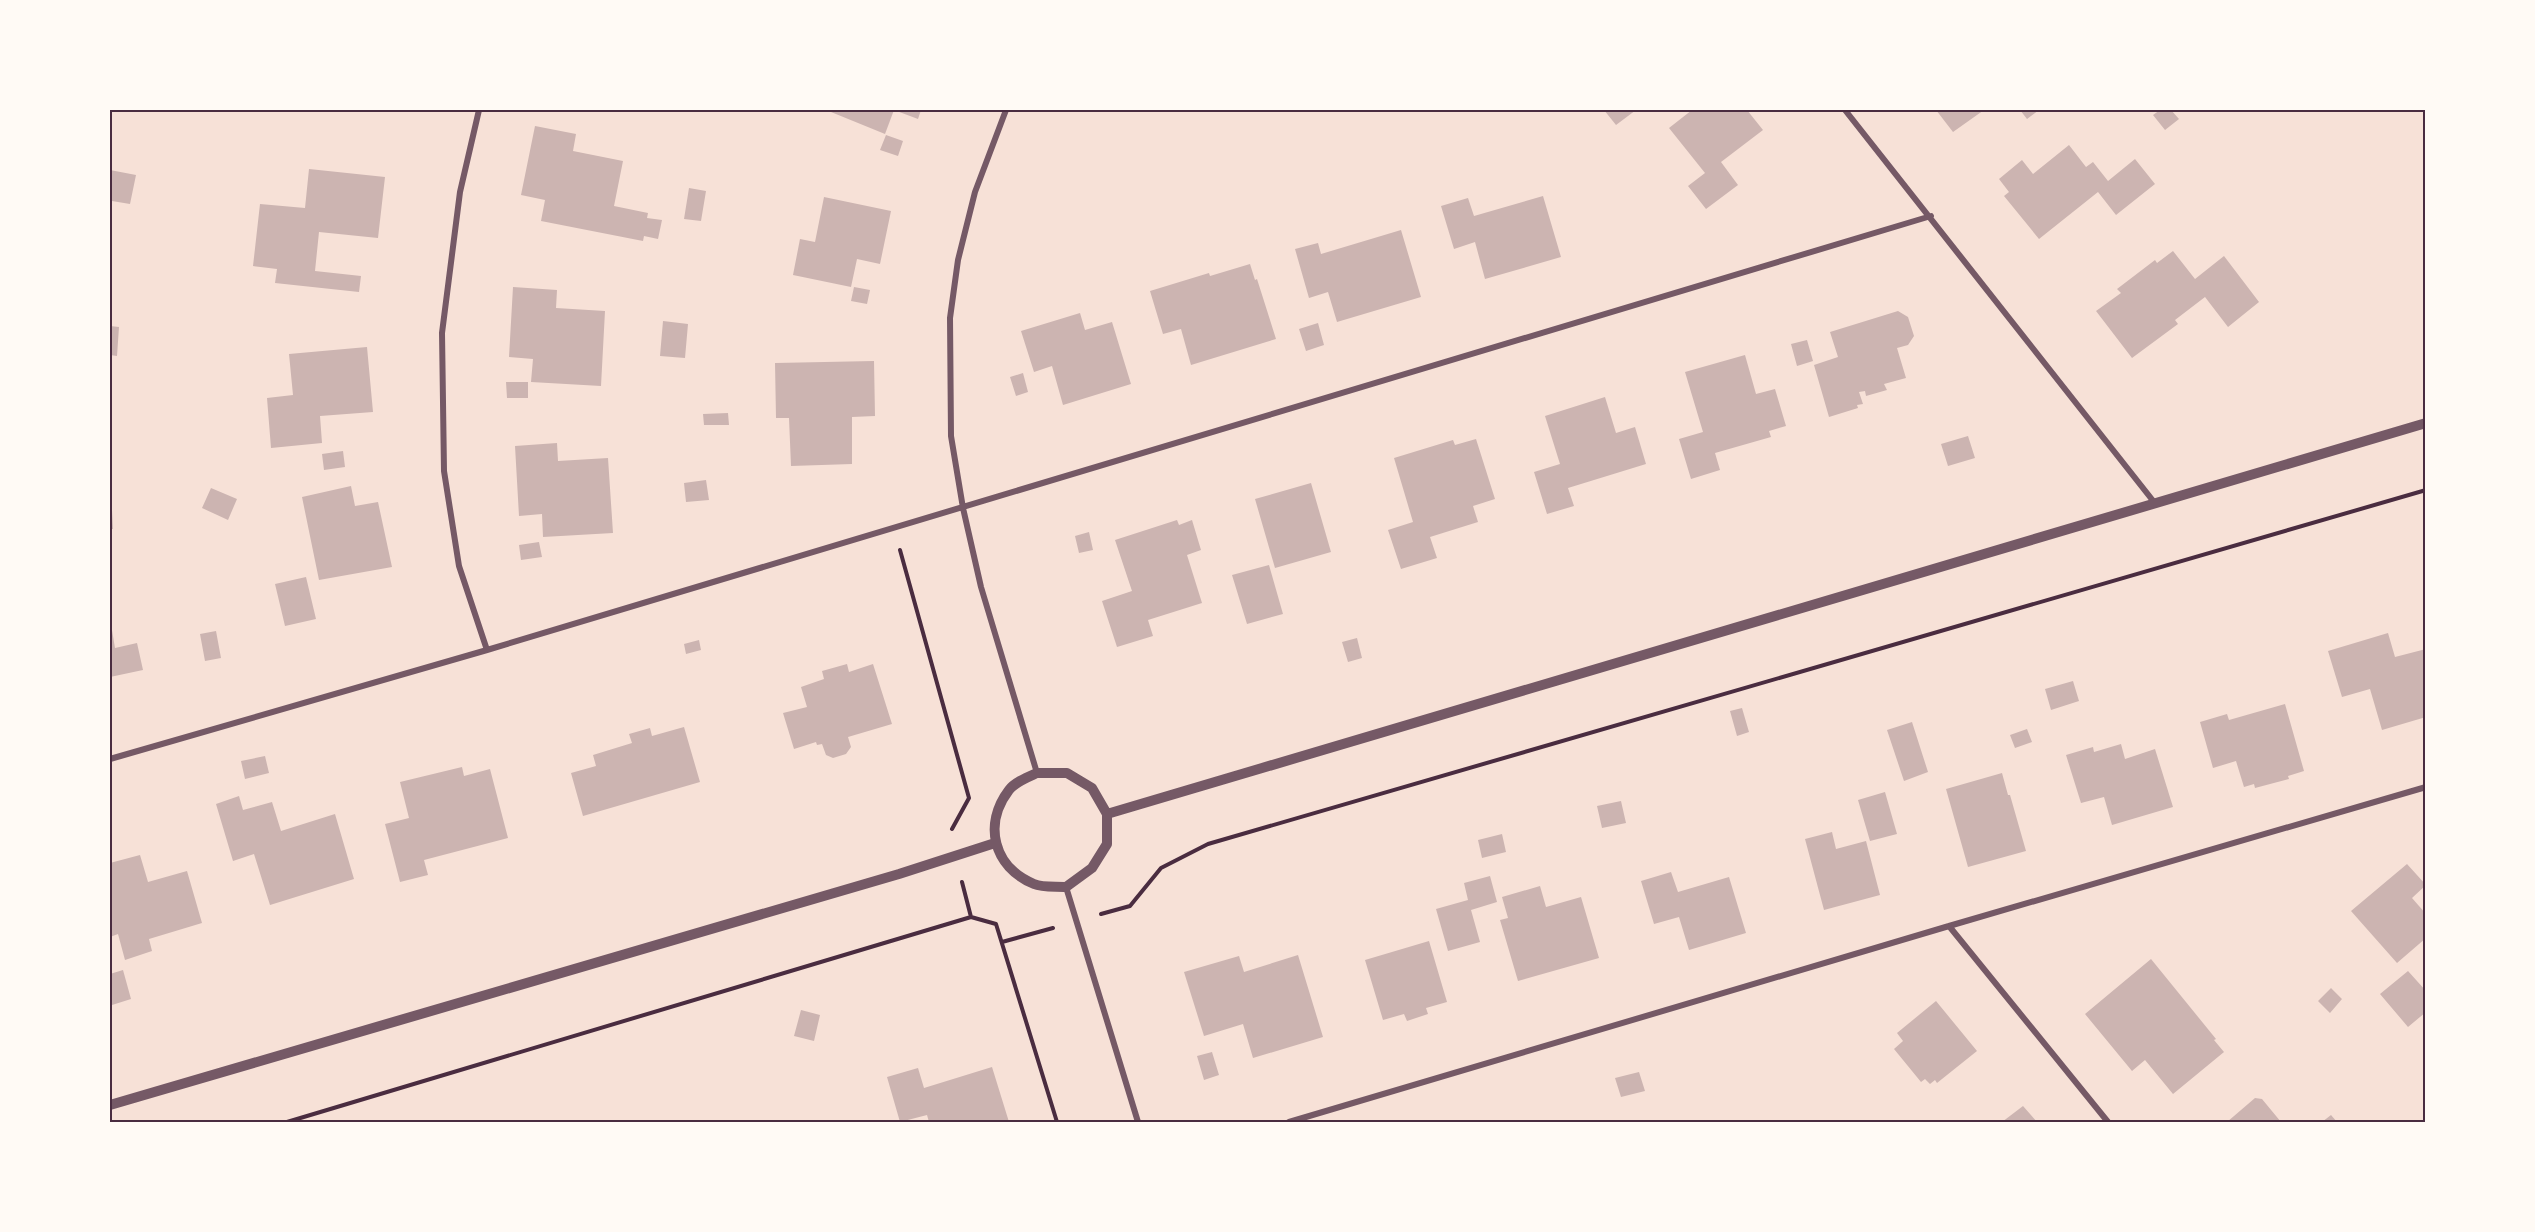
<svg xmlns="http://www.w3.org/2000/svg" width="2535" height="1232" viewBox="0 0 2535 1232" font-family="'Sofia Sans Condensed',sans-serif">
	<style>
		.building { fill: #ccb4b1 }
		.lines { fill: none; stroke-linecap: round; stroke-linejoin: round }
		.path { stroke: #4a2c40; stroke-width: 4 }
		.minor { stroke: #755966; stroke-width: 6 }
		.tertiary { stroke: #755966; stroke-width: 10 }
		.neatline { fill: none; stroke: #4a2c40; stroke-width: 2 }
	</style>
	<rect width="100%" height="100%" fill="#f7e1d7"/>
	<!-- building -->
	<path class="building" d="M 832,110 L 921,110 L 918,119 L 894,110 L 885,134 L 831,112 Z
		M 1604,110 L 1636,110 L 1616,125 Z
		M 1692,110 L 1747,110 L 1763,130 L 1721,162 L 1738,185 L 1706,209 L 1688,186 L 1705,173 L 1669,128 Z
		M 1936,110 L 1984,110 L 1953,132 Z
		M 2020,110 L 2039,110 L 2027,119 Z
		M 2160,110 L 2171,110 L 2179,119 L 2165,130 L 2153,115 Z
		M 535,126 L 576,134 L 573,151 L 623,161 L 614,206 L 648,213 L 647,218 L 662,220 L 658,239 L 644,236 L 643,241 L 541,221 L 545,200 L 521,195 Z
		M 886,135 L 903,141 L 898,156 L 880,150 Z
		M 2069,145 L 2086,167 L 2093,162 L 2108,181 L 2135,159 L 2155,184 L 2116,215 L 2098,192 L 2039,239 L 2004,196 L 2009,192 L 1999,179 L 2022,160 L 2033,174 Z
		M 309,169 L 385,177 L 378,238 L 319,232 L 315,271 L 361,276 L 359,292 L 275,283 L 277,269 L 253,266 L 260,204 L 305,208 Z
		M 110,170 L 136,175 L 130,204 L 112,201 L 110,208 Z
		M 689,188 L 706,191 L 701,221 L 684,219 Z
		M 1543,196 L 1561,257 L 1485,279 L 1475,242 L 1454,249 L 1441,206 L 1468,198 L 1474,216 Z
		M 824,197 L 891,211 L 880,264 L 857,259 L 851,287 L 793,275 L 800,239 L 815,242 Z
		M 1401,230 L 1421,297 L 1337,322 L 1328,292 L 1309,298 L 1295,249 L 1318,243 L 1321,254 Z
		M 2173,251 L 2195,279 L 2224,256 L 2259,302 L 2228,327 L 2205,297 L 2175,320 L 2178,324 L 2132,358 L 2096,311 L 2121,293 L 2117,289 L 2155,260 L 2157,263 Z
		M 1250,264 L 1255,280 L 1257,279 L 1276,339 L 1191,365 L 1181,329 L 1163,334 L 1150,291 L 1209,273 L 1210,276 Z
		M 513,287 L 557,290 L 556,308 L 605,311 L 601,386 L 531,382 L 533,359 L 509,357 Z
		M 854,287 L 870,290 L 867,304 L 851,301 Z
		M 1898,311 L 1908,317 L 1914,336 L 1908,345 L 1897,348 L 1906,378 L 1884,384 L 1887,390 L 1866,396 L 1865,391 L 1859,392 L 1863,404 L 1857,405 L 1858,408 L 1829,417 L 1814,365 L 1838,357 L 1830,332 Z
		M 1080,313 L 1085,330 L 1112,322 L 1131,384 L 1063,405 L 1052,366 L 1034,372 L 1021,331 Z
		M 663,321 L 688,324 L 685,358 L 660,356 Z
		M 1318,323 L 1324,345 L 1306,351 L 1299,329 Z
		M 110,326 L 119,327 L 117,356 L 110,355 Z
		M 1807,340 L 1813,361 L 1797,366 L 1791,344 Z
		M 367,347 L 373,412 L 320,416 L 322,443 L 271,448 L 267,398 L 293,395 L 289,354 Z
		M 1745,355 L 1756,394 L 1775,389 L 1786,426 L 1769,431 L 1771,437 L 1715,453 L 1720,470 L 1691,479 L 1679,439 L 1703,432 L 1685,372 Z
		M 874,361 L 875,416 L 852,417 L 852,464 L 791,466 L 789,418 L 776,418 L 775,363 Z
		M 1023,373 L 1028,392 L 1016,396 L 1010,377 Z
		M 506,382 L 528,382 L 528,398 L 507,398 Z
		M 1605,397 L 1616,433 L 1635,427 L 1646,464 L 1568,488 L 1574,506 L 1547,514 L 1534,472 L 1560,464 L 1545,416 Z
		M 728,413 L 729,425 L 704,425 L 703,414 Z
		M 1968,436 L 1975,458 L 1948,466 L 1941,444 Z
		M 1476,439 L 1495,499 L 1473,506 L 1478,522 L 1430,537 L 1437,558 L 1401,569 L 1388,530 L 1413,522 L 1394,458 L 1453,440 L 1455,445 Z
		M 557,443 L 558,461 L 608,458 L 613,533 L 543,537 L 542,514 L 519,516 L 515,446 Z
		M 343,451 L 345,467 L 324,470 L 322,454 Z
		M 706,480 L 709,500 L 686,502 L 684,483 Z
		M 1311,483 L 1331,552 L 1275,568 L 1255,499 Z
		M 351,486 L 355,506 L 378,502 L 392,567 L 319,580 L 302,497 Z
		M 211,488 L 237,499 L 228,520 L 202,508 Z
		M 110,491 L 111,491 L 113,529 L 110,529 Z
		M 1177,520 L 1179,525 L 1192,520 L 1201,550 L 1187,555 L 1202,603 L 1148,620 L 1153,636 L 1117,647 L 1102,601 L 1132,591 L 1115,540 Z
		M 1089,532 L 1093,550 L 1079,553 L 1075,536 Z
		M 539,542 L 542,557 L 521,560 L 519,545 Z
		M 1269,565 L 1283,614 L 1247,624 L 1232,575 Z
		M 306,577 L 316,619 L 285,626 L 275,584 Z
		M 111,624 L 115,648 L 137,643 L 143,670 L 110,677 Z
		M 216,631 L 221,658 L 205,661 L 200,634 Z
		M 2388,633 L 2395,657 L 2426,649 L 2426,717 L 2382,730 L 2370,689 L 2342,697 L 2328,651 Z
		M 1357,638 L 1362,658 L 1348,662 L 1342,642 Z
		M 699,640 L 701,650 L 686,654 L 684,644 Z
		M 847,664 L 849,672 L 873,664 L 892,724 L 848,737 L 851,747 L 846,754 L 833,758 L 826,755 L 822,744 L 817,745 L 816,742 L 794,749 L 783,713 L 807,707 L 801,687 L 824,679 L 822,671 Z
		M 2073,681 L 2079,701 L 2051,710 L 2045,689 Z
		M 2285,704 L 2304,771 L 2288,776 L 2289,779 L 2255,788 L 2254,784 L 2244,787 L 2236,761 L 2213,768 L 2200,722 L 2227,714 L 2229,720 Z
		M 1742,708 L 1749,732 L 1737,736 L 1730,711 Z
		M 1912,722 L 1928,772 L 1904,781 L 1887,730 Z
		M 684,727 L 700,782 L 583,816 L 571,773 L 596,766 L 593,755 L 632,743 L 629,734 L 650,728 L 652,736 Z
		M 2027,729 L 2032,742 L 2015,748 L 2010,735 Z
		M 2121,744 L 2125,759 L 2155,749 L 2173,807 L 2112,825 L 2104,797 L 2081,803 L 2066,755 L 2093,747 L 2094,752 Z
		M 265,756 L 269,773 L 245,779 L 241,761 Z
		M 462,767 L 464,776 L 490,769 L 508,838 L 424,860 L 428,875 L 400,882 L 385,824 L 409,818 L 400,782 Z
		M 2002,773 L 2008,795 L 2010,795 L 2026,851 L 1968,867 L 1946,789 Z
		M 1885,792 L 1897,834 L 1870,841 L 1858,800 Z
		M 239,796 L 243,810 L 272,802 L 281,831 L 335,814 L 354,879 L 270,905 L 254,854 L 233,861 L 216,804 Z
		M 1621,801 L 1626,823 L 1602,828 L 1597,806 Z
		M 1832,832 L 1836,849 L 1866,841 L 1880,895 L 1824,910 L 1805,839 Z
		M 1502,834 L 1506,852 L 1482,858 L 1478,840 Z
		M 140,855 L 148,882 L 187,871 L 202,923 L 149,939 L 152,951 L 125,960 L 118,934 L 110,937 L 110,863 Z
		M 2407,864 L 2426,885 L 2412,898 L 2426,914 L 2426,938 L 2397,963 L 2351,911 Z
		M 1671,872 L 1678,892 L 1729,877 L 1746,933 L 1689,950 L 1679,917 L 1654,924 L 1641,881 Z
		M 1490,876 L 1497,902 L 1471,910 L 1480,942 L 1448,951 L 1436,909 L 1468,900 L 1464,883 Z
		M 1540,886 L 1546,907 L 1581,897 L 1599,958 L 1518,981 L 1500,920 L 1508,918 L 1502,897 Z
		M 1429,941 L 1447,1002 L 1426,1008 L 1428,1014 L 1407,1021 L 1404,1014 L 1383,1020 L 1365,960 Z
		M 1298,955 L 1323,1037 L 1253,1058 L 1243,1024 L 1204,1036 L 1184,972 L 1239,956 L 1244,972 Z
		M 2151,959 L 2216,1039 L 2214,1040 L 2224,1052 L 2173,1094 L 2145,1060 L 2132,1071 L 2085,1014 Z
		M 123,970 L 131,999 L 112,1005 L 110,995 L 110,974 Z
		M 2408,971 L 2426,991 L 2426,1012 L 2408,1027 L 2380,994 Z
		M 2331,988 L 2342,999 L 2330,1013 L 2318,1001 Z
		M 1936,1001 L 1977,1051 L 1937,1083 L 1935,1080 L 1930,1084 L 1925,1079 L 1921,1082 L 1894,1049 L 1903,1041 L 1897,1033 Z
		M 801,1010 L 820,1015 L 814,1041 L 794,1036 Z
		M 1212,1052 L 1219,1075 L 1204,1080 L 1197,1056 Z
		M 992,1067 L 1009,1122 L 929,1122 L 927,1115 L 900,1122 L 887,1077 L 918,1068 L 924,1088 Z
		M 1639,1072 L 1645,1091 L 1621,1097 L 1615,1078 Z
		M 2255,1098 L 2262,1099 L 2281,1122 L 2227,1122 Z
		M 2023,1106 L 2037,1122 L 2002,1122 Z
		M 2331,1115 L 2337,1122 L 2322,1122 Z"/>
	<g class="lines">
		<!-- path -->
		<path class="path" d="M 900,550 L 969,798 L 952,829
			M 962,882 L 971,917 L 996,924 L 1057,1122
			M 1101,914 L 1130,906 L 1161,868 L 1208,844 L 2426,490
			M 1002,942 L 1053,928
			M 287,1122 L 971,917"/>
		<!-- minor -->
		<path class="minor" d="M 479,110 L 460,192 L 442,333 L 444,471 L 459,566 L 487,650
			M 1006,110 L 975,192 L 958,260 L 950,318 L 951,436 L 963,508 L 981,587 L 1037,773
			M 1845,110 L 2154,502
			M 110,759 L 487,650 L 1931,216
			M 1066,887 L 1138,1122
			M 1949,926 L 2108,1122
			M 1289,1122 L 1949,926 L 2426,787"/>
		<!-- tertiary -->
		<path class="tertiary" d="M 1037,773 L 1067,773 L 1092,788 L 1107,814 L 1107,844 L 1092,868 L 1066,887 C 1057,886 1043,888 1034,884 C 993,867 983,824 1009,790 C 1015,782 1028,777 1037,773 Z
			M 1107,814 L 2426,423
			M 110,1105 L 899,874 L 995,843"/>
	</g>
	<!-- border -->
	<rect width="2535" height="1232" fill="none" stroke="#fffaf5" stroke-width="222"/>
	<rect x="111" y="111" width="2313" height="1010" class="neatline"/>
</svg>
